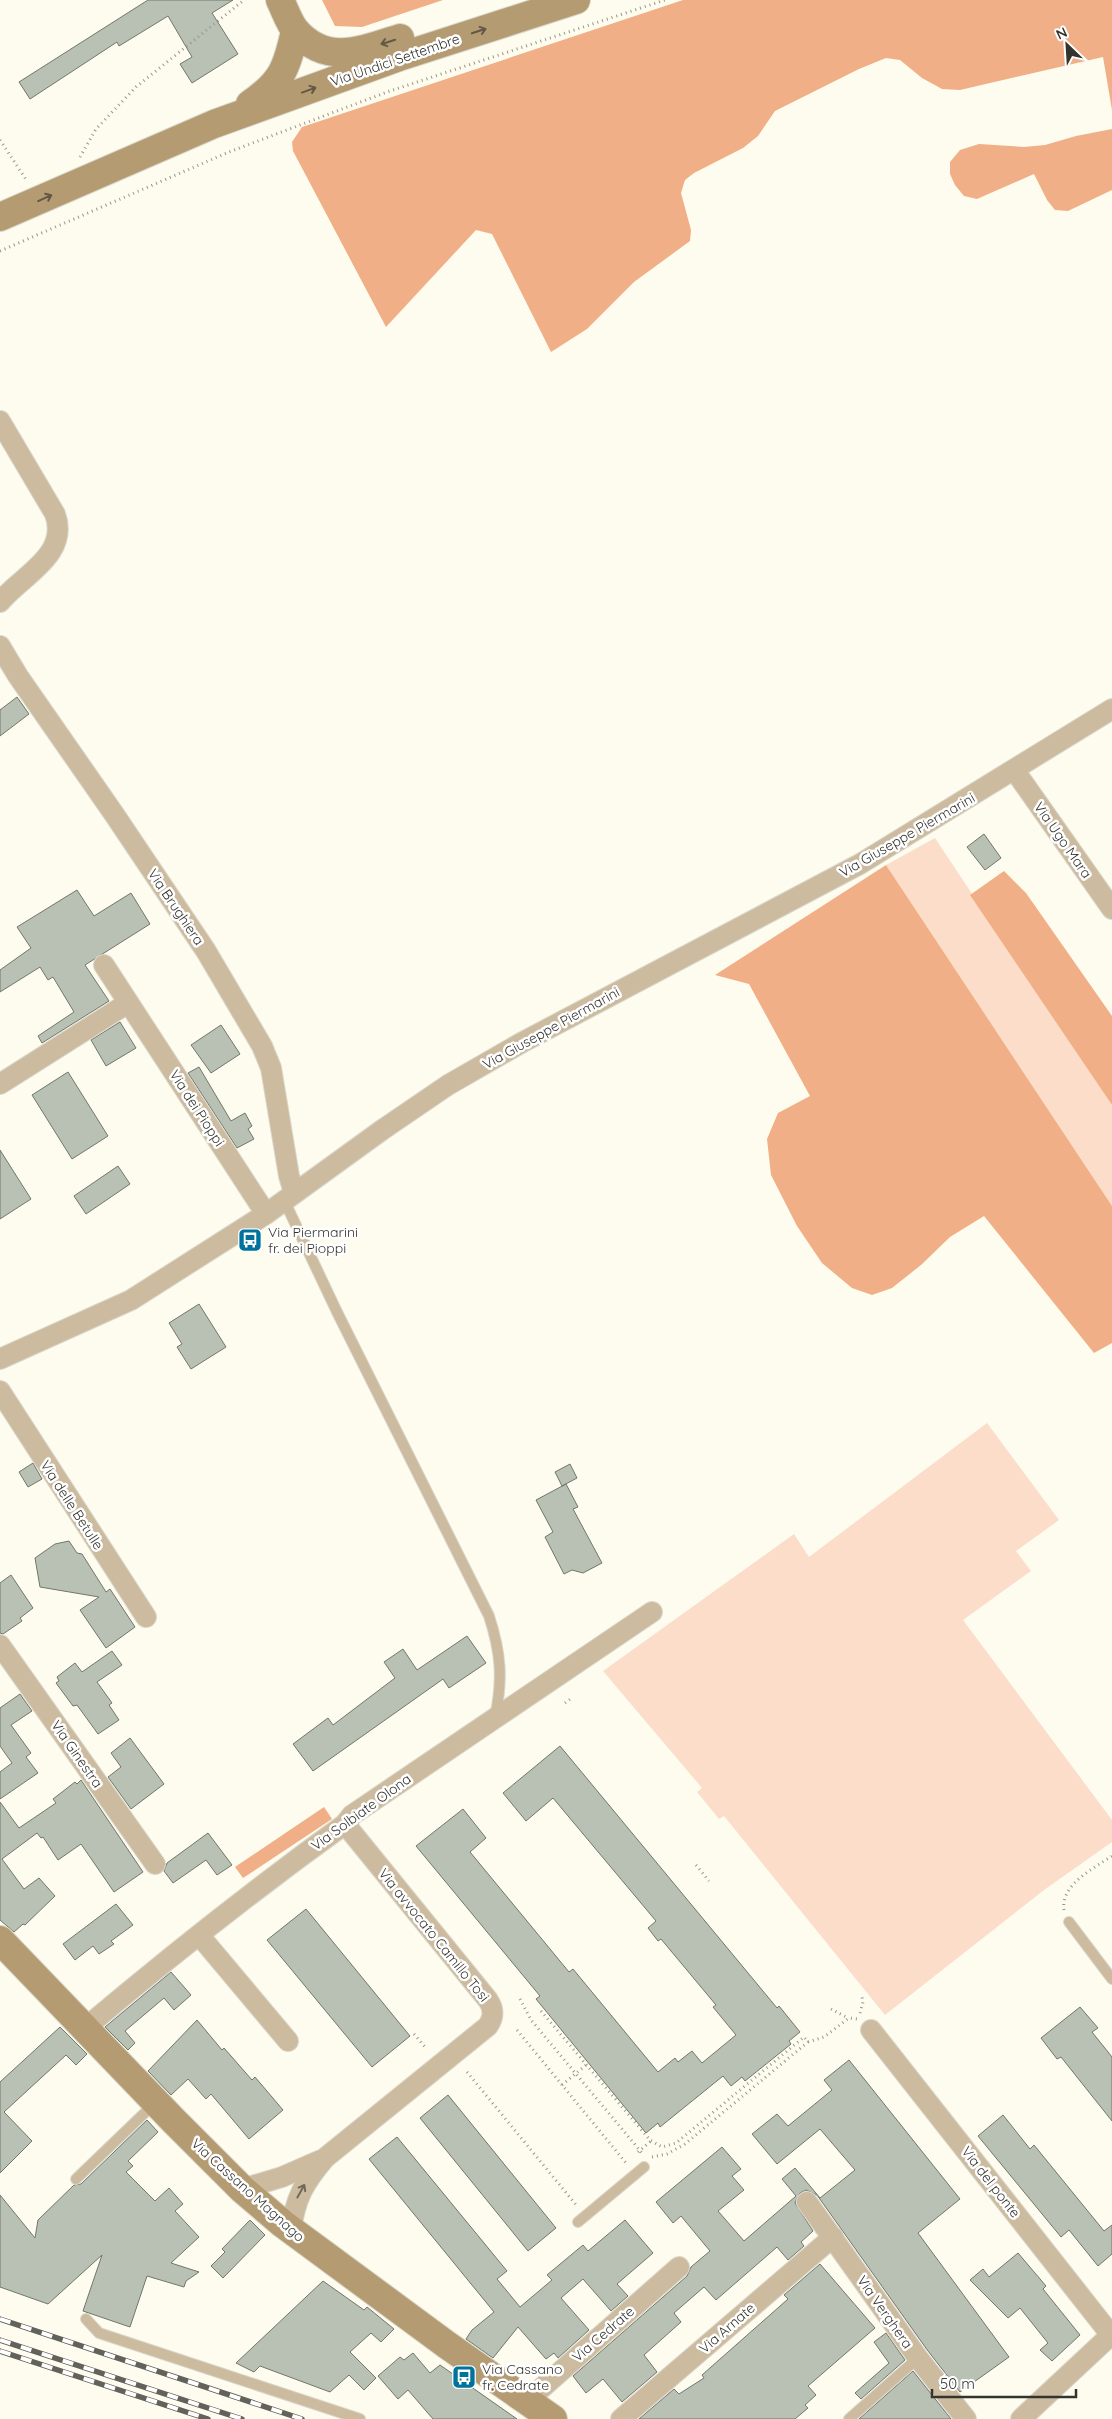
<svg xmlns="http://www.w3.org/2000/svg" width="1112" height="2419" viewBox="0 0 1112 2419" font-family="Quicksand,sans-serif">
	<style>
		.green { fill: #fbddca }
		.forest { fill: #f0af86 }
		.building { fill: #b9c0b4; stroke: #71776c }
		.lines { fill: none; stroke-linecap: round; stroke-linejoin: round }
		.lane-casing { stroke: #d9d8cc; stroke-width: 12 }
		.street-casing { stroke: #d9d8cc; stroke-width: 22 }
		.secondary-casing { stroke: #d9d8cc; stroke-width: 30 }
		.path { stroke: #98978e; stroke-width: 3; stroke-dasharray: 1 4; stroke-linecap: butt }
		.lane { stroke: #cdbba0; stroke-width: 10 }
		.street { stroke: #cdbba0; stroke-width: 20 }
		.secondary { stroke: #b59b72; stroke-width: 28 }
		.rail-casing { stroke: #62625b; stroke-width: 5.5 }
		.rail { stroke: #fff; stroke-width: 4; stroke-dasharray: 11; stroke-linecap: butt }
		.oneway { stroke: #615846 }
		.oneway2 { stroke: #716a5c }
		.labels { text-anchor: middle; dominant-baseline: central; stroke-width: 5; stroke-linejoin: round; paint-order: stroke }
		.street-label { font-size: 14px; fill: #34342f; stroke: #fff }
		.poi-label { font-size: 14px; fill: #34342f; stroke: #fff; text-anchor: start }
	</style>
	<rect width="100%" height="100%" fill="#fdfcef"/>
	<!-- green -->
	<path class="green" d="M 935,838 L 1112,1105 L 1112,1206 L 886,865 Z
		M 987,1423 L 1059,1520 L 1016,1551 L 1031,1571 L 963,1620 L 1112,1820 L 1112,1842 L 1044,1890 L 885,2015 L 724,1816 L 719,1819 L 697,1792 L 702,1788 L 603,1671 L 794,1534 L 809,1557 Z"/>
	<!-- forest -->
	<path class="forest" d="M 322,0 L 443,0 L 362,27 L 335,26 Z
		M 683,0 L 1112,0 L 1112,110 L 1103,57 L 960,90 L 942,89 L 922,78 L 900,60 L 886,58 L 859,69 L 775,111 L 758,136 L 743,148 L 694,173 L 685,180 L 681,193 L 691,230 L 690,241 L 634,282 L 587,329 L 551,352 L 492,234 L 476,230 L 386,327 L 293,151 L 292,142 L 302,127 Z
		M 1112,129 L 1112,190 L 1068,211 L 1055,210 L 1047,200 L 1034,174 L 977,199 L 964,196 L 955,185 L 950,174 L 950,162 L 960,150 L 979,144 L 1024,147 L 1045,145 L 1076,136 Z
		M 886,865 L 1112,1206 L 1112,1343 L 1094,1353 L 984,1216 L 950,1237 L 921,1265 L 892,1288 L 872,1295 L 852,1288 L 822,1263 L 797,1226 L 771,1175 L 767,1139 L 778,1113 L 810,1096 L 749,984 L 715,975 Z
		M 1004,871 L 1026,893 L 1112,1016 L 1112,1105 L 970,895 Z
		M 324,1807 L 332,1819 L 243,1878 L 235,1867 Z"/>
	<!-- building -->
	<path class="building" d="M 148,0 L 233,0 L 212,13 L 238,54 L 192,83 L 180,64 L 192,57 L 168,16 L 119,46 L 117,42 L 30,99 L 19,82 Z
		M 17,697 L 29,714 L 0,736 L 0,710 Z
		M 984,834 L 1001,858 L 985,870 L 967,847 Z
		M 77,890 L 94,916 L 131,893 L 150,924 L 85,965 L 109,1001 L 42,1043 L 38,1036 L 74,1012 L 53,977 L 48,980 L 40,967 L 0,992 L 0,970 L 31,948 L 17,927 Z
		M 120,1022 L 136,1048 L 106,1066 L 91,1040 Z
		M 221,1025 L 240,1054 L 211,1073 L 191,1045 Z
		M 199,1067 L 231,1121 L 245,1113 L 252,1126 L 248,1129 L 254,1139 L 237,1148 L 188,1073 Z
		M 68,1072 L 108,1136 L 72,1159 L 32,1095 Z
		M 0,1150 L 31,1199 L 0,1219 Z
		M 118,1166 L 130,1184 L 86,1214 L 74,1196 Z
		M 199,1304 L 226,1347 L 191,1369 L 177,1347 L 182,1344 L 169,1323 Z
		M 33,1463 L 42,1479 L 28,1487 L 19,1472 Z
		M 570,1464 L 577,1478 L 562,1486 L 555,1472 Z
		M 566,1484 L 578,1507 L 573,1509 L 602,1563 L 583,1573 L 572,1570 L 564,1574 L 545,1537 L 553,1532 L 536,1500 Z
		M 69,1541 L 77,1553 L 82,1554 L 106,1592 L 110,1589 L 135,1627 L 106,1648 L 80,1610 L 99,1597 L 40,1587 L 35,1558 L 55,1544 Z
		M 11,1575 L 33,1608 L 20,1618 L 22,1621 L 3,1634 L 0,1633 L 0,1583 Z
		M 467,1636 L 486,1663 L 449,1688 L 443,1679 L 313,1771 L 293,1744 L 328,1718 L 333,1725 L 395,1678 L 384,1662 L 403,1649 L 417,1670 Z
		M 112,1651 L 122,1665 L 97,1682 L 112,1703 L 109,1705 L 119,1720 L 98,1734 L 77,1705 L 73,1706 L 56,1683 L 59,1681 L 57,1677 L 75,1663 L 82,1672 Z
		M 20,1694 L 32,1711 L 11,1725 L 31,1753 L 26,1757 L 38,1773 L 0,1799 L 0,1772 L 12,1763 L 0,1746 L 0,1708 Z
		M 130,1738 L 164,1784 L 131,1809 L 108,1777 L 121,1767 L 111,1753 Z
		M 560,1746 L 777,2008 L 779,2006 L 800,2032 L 789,2041 L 791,2044 L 745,2081 L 742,2077 L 731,2086 L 723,2076 L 660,2127 L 658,2123 L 646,2133 L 536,1999 L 540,1996 L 416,1846 L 463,1809 L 486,1838 L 470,1852 L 569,1972 L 573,1969 L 658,2072 L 675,2058 L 678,2062 L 692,2051 L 702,2063 L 736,2035 L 713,2007 L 716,2005 L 661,1939 L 658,1941 L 648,1928 L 656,1921 L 553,1798 L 526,1821 L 503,1793 Z
		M 81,1780 L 143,1872 L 114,1892 L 81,1844 L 58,1860 L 43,1837 L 41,1838 L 37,1833 L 2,1859 L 24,1889 L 39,1878 L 55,1896 L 25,1925 L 23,1924 L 14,1932 L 0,1920 L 0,1802 L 19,1828 L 56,1803 L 53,1799 L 75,1782 L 77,1784 Z
		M 208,1833 L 232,1865 L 217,1875 L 206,1860 L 173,1883 L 164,1871 L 167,1863 Z
		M 116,1904 L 133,1925 L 111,1941 L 114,1944 L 99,1954 L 93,1946 L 75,1960 L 63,1944 Z
		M 306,1909 L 410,2036 L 372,2067 L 267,1940 Z
		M 171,1972 L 191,1995 L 174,2010 L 164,1998 L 125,2031 L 135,2043 L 128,2050 L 105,2027 Z
		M 1080,2007 L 1098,2028 L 1092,2032 L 1112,2057 L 1112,2121 L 1061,2057 L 1057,2059 L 1041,2038 Z
		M 197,2020 L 222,2050 L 224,2048 L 252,2080 L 255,2077 L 283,2110 L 249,2139 L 211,2094 L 206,2099 L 188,2079 L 171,2095 L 148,2071 Z
		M 60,2027 L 87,2054 L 76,2065 L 66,2055 L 4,2112 L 32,2141 L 0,2173 L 0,2082 Z
		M 849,2060 L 960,2199 L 918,2233 L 1009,2357 L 960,2392 L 928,2351 L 817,2195 L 806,2190 L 800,2193 L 795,2203 L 813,2231 L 801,2242 L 804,2246 L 788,2260 L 777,2247 L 716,2300 L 704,2287 L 674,2313 L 681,2322 L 644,2355 L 657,2372 L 622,2402 L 603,2379 L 586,2393 L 573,2376 L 687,2276 L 691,2267 L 710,2251 L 681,2216 L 673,2223 L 656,2202 L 722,2147 L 741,2169 L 732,2176 L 744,2190 L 718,2211 L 744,2241 L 796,2196 L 782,2179 L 795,2168 L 820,2198 L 855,2170 L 820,2129 L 777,2164 L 752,2134 L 777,2114 L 788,2126 L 832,2090 L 824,2080 Z
		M 448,2095 L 556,2228 L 528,2251 L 420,2118 Z
		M 1003,2115 L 1030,2149 L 1034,2145 L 1104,2231 L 1112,2225 L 1112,2254 L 1098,2266 L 1069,2230 L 1061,2237 L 978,2136 Z
		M 147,2120 L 158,2132 L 128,2161 L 133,2166 L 126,2172 L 155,2201 L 169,2188 L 183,2204 L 175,2211 L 199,2237 L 171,2263 L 199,2272 L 186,2281 L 184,2287 L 147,2276 L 130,2327 L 83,2311 L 102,2255 L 48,2304 L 0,2287 L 0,2195 L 35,2238 L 38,2220 L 74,2185 L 81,2184 Z
		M 397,2137 L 507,2271 L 497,2279 L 520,2307 L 552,2280 L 547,2275 L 583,2245 L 588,2251 L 625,2220 L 653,2253 L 617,2284 L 628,2296 L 611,2311 L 583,2279 L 561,2298 L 589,2330 L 558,2358 L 554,2353 L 546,2359 L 518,2327 L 493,2358 L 466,2339 L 472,2330 L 494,2312 L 369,2159 Z
		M 250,2220 L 265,2235 L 223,2278 L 211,2266 L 225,2252 L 222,2249 Z
		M 1018,2253 L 1046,2286 L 1043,2289 L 1080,2335 L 1052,2361 L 1040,2350 L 1048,2343 L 1020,2308 L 1008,2318 L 970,2280 L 983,2269 L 989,2277 Z
		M 820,2264 L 875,2328 L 808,2386 L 816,2395 L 805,2405 L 808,2408 L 795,2419 L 639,2419 L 674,2389 L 679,2394 L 704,2378 L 702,2375 L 788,2299 L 784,2295 Z
		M 323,2281 L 364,2310 L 367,2307 L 394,2329 L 381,2342 L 371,2333 L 350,2352 L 376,2378 L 364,2390 L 349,2375 L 330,2392 L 260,2366 L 254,2372 L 236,2363 Z
		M 886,2333 L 905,2360 L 861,2399 L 855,2393 L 889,2363 L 874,2342 Z
		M 413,2353 L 430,2373 L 440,2365 L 517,2419 L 433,2419 L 408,2390 L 398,2399 L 378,2376 L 400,2357 L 404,2360 Z
		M 913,2371 L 951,2419 L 859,2419 Z"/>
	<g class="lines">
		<!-- lane casing -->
		<g class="lane-casing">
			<path id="lane" d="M 284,1200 L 337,1312 L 489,1616 C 501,1653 503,1679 495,1717
				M 1069,1922 L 1112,1979
				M 76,2179 L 155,2103
				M 578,2222 L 644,2167
				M 86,2319 L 99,2333 L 360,2419
				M 849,2419 L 918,2358"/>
		</g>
		<!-- street casing -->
		<g class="street-casing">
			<path id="street" d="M 0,421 L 55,514 C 70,555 21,576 0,602
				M 0,646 L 18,676 L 114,814 L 206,951 L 262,1046 L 271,1068 L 289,1176 L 294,1193
				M 1015,771 L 1112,909
				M 104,965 L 266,1214
				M 0,1084 L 128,1003
				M 0,1359 L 131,1300 L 266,1214 L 382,1130 L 448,1085 L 521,1043 L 860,864 L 1112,709
				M 0,1391 L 146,1617
				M 0,1645 L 155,1864
				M 199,1935 L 288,2041
				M 84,2029 C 169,1957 255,1889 345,1824 L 352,1815 L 652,1612
				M 871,2030 L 1111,2335
				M 242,2189 L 282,2177 L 321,2160
				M 807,2202 L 918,2358 L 966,2419
				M 291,2231 C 295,2198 304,2183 325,2158 L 488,2026 C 494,2017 494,2009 488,2000 L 345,1824
				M 527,2401 L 679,2267
				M 621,2419 L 833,2237
				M 1021,2419 L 1112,2334"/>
		</g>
		<!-- secondary casing -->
		<g class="secondary-casing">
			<path id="secondary" d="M 280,0 C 285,10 289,23 296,31 C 327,66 362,50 400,38
				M 250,104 C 282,82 287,68 295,31
				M 0,217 L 214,124 L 399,57 L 576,0
				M 0,1940 L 173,2120 L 242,2189 L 283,2224 L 447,2345 L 553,2419"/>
		</g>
		<!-- path -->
		<path class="path" d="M 0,140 L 27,181
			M 80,157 L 96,129 L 136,87 L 244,0
			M 0,251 L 229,152 L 387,92 L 665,0
			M 565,1703 L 572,1698
			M 696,1865 L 709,1881
			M 1064,1910 C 1060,1885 1094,1868 1112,1856
			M 520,1999 L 531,2020 L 642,2153
			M 831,2009 L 848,2018
			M 541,2011 L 650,2140 L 662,2147 L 676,2143 L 804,2037 L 808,2042 L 824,2037 L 849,2018 L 857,2019
			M 860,2013 L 863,2002 L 862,1997
			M 517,2030 L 626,2163
			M 414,2034 L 425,2047
			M 467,2072 L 577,2206
			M 562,2085 L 586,2065
			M 638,2152 L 651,2141
			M 652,2157 L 667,2154 L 685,2144 L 808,2042"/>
		<!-- lane -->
		<use href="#lane" class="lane"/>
		<!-- street -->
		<use href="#street" class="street"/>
		<!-- secondary -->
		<use href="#secondary" class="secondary"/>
		<!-- rail casing -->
		<g class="rail-casing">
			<path id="rail" d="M 0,2319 L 302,2419
				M 0,2340 L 242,2419
				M 0,2351 L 208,2419"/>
		</g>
		<!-- rail -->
		<use href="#rail" class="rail"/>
	</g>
	<!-- one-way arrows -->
	<defs><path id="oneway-shaft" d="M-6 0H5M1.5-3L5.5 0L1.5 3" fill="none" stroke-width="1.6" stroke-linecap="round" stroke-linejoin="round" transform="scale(1.25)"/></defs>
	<g class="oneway">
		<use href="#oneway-shaft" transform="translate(479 31) rotate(-18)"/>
		<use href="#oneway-shaft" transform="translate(388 42) rotate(162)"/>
		<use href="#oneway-shaft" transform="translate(309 90) rotate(-20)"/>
		<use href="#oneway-shaft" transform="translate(45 198) rotate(-24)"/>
	</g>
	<use class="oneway2" href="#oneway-shaft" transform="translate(301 2191) rotate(-61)"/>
	<!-- icons -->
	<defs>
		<g id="bus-square" transform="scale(1.25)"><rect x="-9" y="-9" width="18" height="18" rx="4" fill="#00739d" stroke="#fff"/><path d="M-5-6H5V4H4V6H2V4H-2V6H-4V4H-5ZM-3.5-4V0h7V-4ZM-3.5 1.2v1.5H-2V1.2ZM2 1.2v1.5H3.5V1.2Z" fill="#fff"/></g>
	</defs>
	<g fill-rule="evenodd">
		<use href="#bus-square" x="250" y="1240"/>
		<use href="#bus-square" x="464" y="2377"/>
	</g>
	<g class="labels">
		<!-- street labels -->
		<g class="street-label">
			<text transform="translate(395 60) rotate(-19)">Via Undici Settembre</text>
			<text transform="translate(907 835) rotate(-30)">Via Giuseppe Piermarini</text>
			<text transform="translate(1063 840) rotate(55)">Via Ugo Mara</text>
			<text transform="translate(176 907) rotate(56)">Via Brughiera</text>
			<text transform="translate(551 1028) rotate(-29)">Via Giuseppe Piermarini</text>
			<text transform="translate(197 1108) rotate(57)">Via dei Pioppi</text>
			<text transform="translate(72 1505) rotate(57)">Via delle Betulle</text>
			<text transform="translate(77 1754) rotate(55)">Via Ginestra</text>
			<text transform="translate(361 1812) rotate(-36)">Via Solbiate Olona</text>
			<text transform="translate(434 1935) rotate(51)">Via avvocato Camillo Tosi</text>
			<text transform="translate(991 2182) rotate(52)">Via del ponte</text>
			<text transform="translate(248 2190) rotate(42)">Via Cassano Magnago</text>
			<text transform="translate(885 2312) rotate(55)">Via Verghera</text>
			<text transform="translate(727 2328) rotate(-41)">Via Arnate</text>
			<text transform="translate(603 2334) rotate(-41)">Via Cedrate</text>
		</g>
		<!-- poi labels -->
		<g class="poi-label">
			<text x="268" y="1232">Via Piermarini<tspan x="268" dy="16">fr. dei Pioppi</tspan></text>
			<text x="482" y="2369">Via Cassano<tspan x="482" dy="16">fr. Cedrate</tspan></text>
		</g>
	</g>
	<!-- north arrow -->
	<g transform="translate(1067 45) rotate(335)" stroke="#ffffff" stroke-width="4" paint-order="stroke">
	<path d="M0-4L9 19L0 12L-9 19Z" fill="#34342f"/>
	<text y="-8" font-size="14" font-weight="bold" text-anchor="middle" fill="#34342f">N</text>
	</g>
	<!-- scale -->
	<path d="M932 2389v8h144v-8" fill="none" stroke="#34342f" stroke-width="2.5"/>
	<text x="940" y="2389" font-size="15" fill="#34342f" stroke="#ffffff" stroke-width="4" paint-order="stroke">50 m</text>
</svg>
